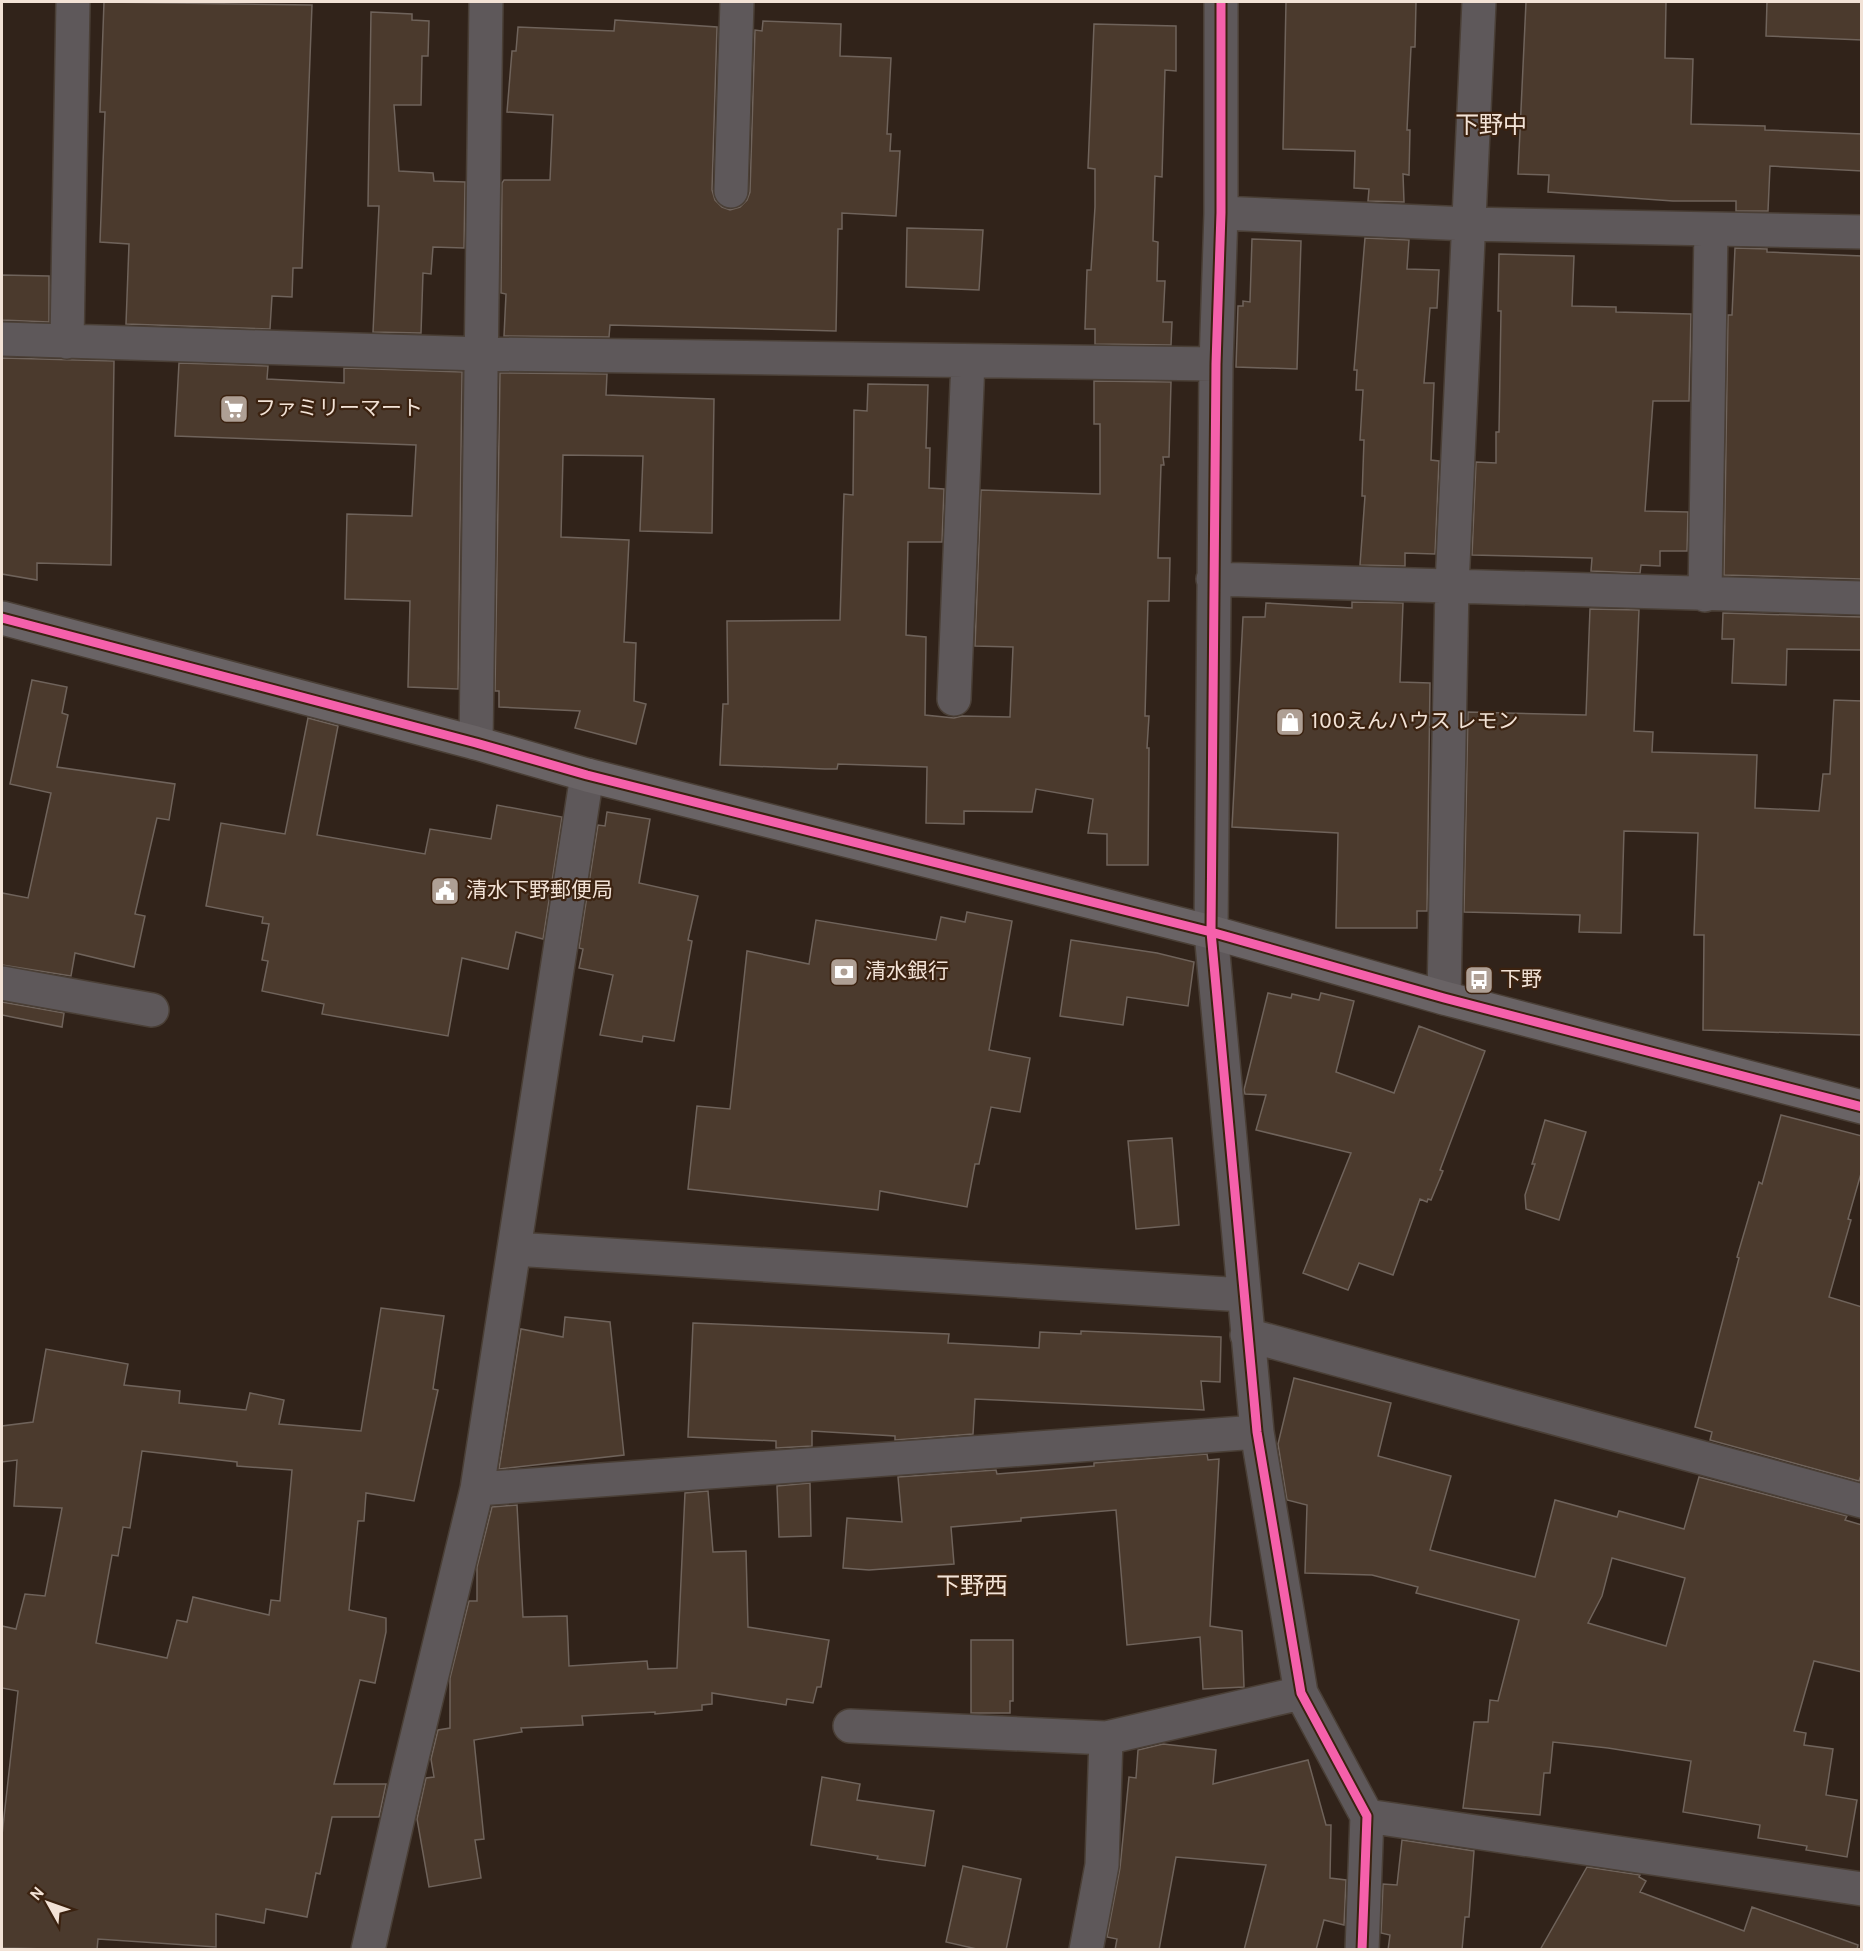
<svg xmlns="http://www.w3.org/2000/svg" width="1863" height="1951" viewBox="0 0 1863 1951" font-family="Overpass,'Noto Sans JP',sans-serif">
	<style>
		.building { fill: #4b3a2d; stroke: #6f635b; stroke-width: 1.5; fill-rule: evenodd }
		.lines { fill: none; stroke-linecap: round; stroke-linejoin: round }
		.street-casing { stroke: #4a3f36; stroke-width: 36 }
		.secondary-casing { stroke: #4a3f36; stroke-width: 36 }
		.street { stroke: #5e585a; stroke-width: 33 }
		.secondary { stroke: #696365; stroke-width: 33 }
		.cycleway-casing { stroke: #3b2210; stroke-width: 13 }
		.cycleway { stroke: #f560ab; stroke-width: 9 }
		.labels { text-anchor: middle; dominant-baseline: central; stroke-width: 4.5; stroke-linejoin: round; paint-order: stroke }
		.poi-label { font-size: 21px; fill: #f2e2d6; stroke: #3b2210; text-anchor: start }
		.quarter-label { font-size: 24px; fill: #f2e2d6; stroke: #3b2210 }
	</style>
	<rect width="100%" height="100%" fill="#31231a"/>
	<!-- building -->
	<path class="building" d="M 104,2 L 312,5 L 302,268 L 293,268 L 292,297 L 272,296 L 270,329 L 126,324 L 129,244 L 100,242 L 105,112 L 100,112 Z
		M 1286,2 L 1416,2 L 1415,47 L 1411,47 L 1407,130 L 1410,130 L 1409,175 L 1403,174 L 1404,202 L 1368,201 L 1369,189 L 1354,188 L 1355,151 L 1283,149 Z
		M 1526,2 L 1666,2 L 1665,58 L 1693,59 L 1691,124 L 1765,126 L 1765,130 L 1862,134 L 1862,171 L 1770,166 L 1768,211 L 1736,211 L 1736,201 L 1673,201 L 1548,192 L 1549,175 L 1518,174 Z
		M 1767,2 L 1862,2 L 1862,40 L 1766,36 Z
		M 371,12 L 412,14 L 412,20 L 429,21 L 428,56 L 422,56 L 421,105 L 394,105 L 399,171 L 433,173 L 434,181 L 465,182 L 464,248 L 433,247 L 431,274 L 423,273 L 421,333 L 373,332 L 379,206 L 368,206 Z
		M 615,20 L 717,27 L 712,190 L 715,200 L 722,207 L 730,210 L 740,207 L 747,200 L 750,192 L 755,30 L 762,31 L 763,21 L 841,24 L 840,56 L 891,58 L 887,134 L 891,134 L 890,151 L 900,151 L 896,216 L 842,213 L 842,229 L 838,229 L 836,331 L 610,325 L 609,337 L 504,336 L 506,294 L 501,293 L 502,183 L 504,180 L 550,180 L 553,115 L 507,112 L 512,51 L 516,51 L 518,27 L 614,31 Z
		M 1094,24 L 1176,26 L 1176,71 L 1165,70 L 1162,177 L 1155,176 L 1153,241 L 1158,242 L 1157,281 L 1165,281 L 1163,322 L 1172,322 L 1171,345 L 1095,344 L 1095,329 L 1085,329 L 1087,270 L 1091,270 L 1095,207 L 1095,169 L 1088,168 Z
		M 907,228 L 983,230 L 979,290 L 906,287 Z
		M 1365,238 L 1409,240 L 1407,269 L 1439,270 L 1437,308 L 1430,308 L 1424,383 L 1434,383 L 1431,460 L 1439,461 L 1435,554 L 1405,553 L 1405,566 L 1360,565 L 1365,496 L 1362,496 L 1364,440 L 1360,440 L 1363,390 L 1356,390 L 1357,370 L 1354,370 Z
		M 1252,239 L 1301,241 L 1297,369 L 1236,367 L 1238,306 L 1243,306 L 1243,301 L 1250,302 Z
		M 1735,248 L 1767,249 L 1767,252 L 1862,256 L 1862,579 L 1724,575 L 1728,315 L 1732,315 Z
		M 1499,254 L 1574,256 L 1572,306 L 1616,307 L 1616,312 L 1691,314 L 1689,401 L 1653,401 L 1645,511 L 1688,512 L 1687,551 L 1660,551 L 1660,566 L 1641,565 L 1640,573 L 1591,571 L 1592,558 L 1472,555 L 1476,462 L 1496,463 L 1496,432 L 1499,432 L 1501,311 L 1498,311 Z
		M 2,275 L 49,276 L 49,322 L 2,320 Z
		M 2,358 L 114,361 L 111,565 L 37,563 L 37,580 L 2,574 Z
		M 179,363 L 268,366 L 267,379 L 344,383 L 344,368 L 462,372 L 458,689 L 408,687 L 410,601 L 345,599 L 347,514 L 412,516 L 416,445 L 175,436 Z
		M 500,373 L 607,374 L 606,395 L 714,399 L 712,533 L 640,531 L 643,456 L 563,455 L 561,537 L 629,540 L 624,642 L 636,643 L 634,701 L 646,704 L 636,744 L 575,728 L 580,711 L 499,707 L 499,691 L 495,691 Z
		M 1094,381 L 1171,382 L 1169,457 L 1163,457 L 1164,465 L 1161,465 L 1158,558 L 1170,558 L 1169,601 L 1148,601 L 1145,716 L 1149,716 L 1147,748 L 1149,748 L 1148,865 L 1107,865 L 1107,834 L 1088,833 L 1093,799 L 1036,789 L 1032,812 L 964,811 L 964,824 L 926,823 L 927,767 L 838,764 L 837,769 L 825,769 L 720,765 L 723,704 L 728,704 L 727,621 L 840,620 L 844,494 L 853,495 L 854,410 L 867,411 L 868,384 L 928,385 L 926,448 L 930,448 L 929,488 L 944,489 L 942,542 L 908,542 L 906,635 L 926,637 L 925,715 L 954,718 L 962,716 L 1010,717 L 1013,647 L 975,646 L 981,490 L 1100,494 L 1100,424 L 1094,424 Z
		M 1352,602 L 1403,603 L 1400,682 L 1430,683 L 1427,911 L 1417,911 L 1417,928 L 1336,928 L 1338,833 L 1232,827 L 1243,617 L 1265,617 L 1266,603 L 1352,608 Z
		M 1590,609 L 1639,610 L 1634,731 L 1653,732 L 1652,752 L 1757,755 L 1755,808 L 1819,811 L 1823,774 L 1830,774 L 1834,700 L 1862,701 L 1862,1035 L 1703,1030 L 1704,935 L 1694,935 L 1698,833 L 1624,831 L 1621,933 L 1579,932 L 1580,915 L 1464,912 L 1468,712 L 1586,715 Z
		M 1723,613 L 1862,617 L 1862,650 L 1787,649 L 1786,685 L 1732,683 L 1734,639 L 1722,639 Z
		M 32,680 L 67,687 L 62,713 L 68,715 L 57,767 L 175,784 L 169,820 L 157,818 L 135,914 L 145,916 L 134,967 L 75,953 L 71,976 L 2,965 L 2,893 L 28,898 L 51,793 L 10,784 Z
		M 308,718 L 338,726 L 317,835 L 425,854 L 430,829 L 491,839 L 497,805 L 562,817 L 543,939 L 516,932 L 508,969 L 462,958 L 448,1036 L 322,1014 L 324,1004 L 262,991 L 268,961 L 262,960 L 269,924 L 262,923 L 263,917 L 206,906 L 221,823 L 285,834 Z
		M 607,812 L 650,819 L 639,883 L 698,896 L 688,940 L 692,941 L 674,1041 L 643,1036 L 642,1042 L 600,1035 L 613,975 L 579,968 L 583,949 L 579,948 L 598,825 L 605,826 Z
		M 967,912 L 1012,921 L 989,1050 L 1030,1058 L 1020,1112 L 991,1107 L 979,1164 L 975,1164 L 967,1207 L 880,1191 L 878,1210 L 688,1189 L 697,1106 L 730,1109 L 747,951 L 809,964 L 816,920 L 936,940 L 941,917 L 965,922 Z
		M 1071,940 L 1157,953 L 1194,962 L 1188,1006 L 1127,997 L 1123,1025 L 1060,1016 Z
		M 1268,993 L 1291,998 L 1292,994 L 1319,1000 L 1321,993 L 1354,1001 L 1336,1072 L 1394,1093 L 1419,1026 L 1485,1051 L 1440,1170 L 1443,1171 L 1431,1200 L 1428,1199 L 1427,1202 L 1420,1199 L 1393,1275 L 1359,1263 L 1348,1290 L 1303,1273 L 1351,1153 L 1256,1130 L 1266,1095 L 1245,1094 L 1244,1090 Z
		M 2,1002 L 64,1013 L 62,1027 L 2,1015 Z
		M 1781,1115 L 1862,1136 L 1862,1170 L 1848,1219 L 1851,1220 L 1829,1297 L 1862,1307 L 1862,1472 L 1859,1481 L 1710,1440 L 1712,1432 L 1695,1427 L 1739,1258 L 1737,1257 L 1759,1182 L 1762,1184 Z
		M 1545,1120 L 1586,1132 L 1559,1220 L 1526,1209 L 1525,1195 L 1535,1164 L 1532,1164 Z
		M 1172,1138 L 1179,1225 L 1136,1229 L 1128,1141 Z
		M 381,1308 L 444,1316 L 433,1389 L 438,1390 L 414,1501 L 366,1493 L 364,1521 L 358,1521 L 349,1610 L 386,1618 L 386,1632 L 375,1683 L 360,1680 L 334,1784 L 386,1784 L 379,1817 L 332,1817 L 320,1874 L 316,1873 L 307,1917 L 266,1909 L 264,1923 L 216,1914 L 216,1947 L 98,1939 L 97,1950 L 2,1948 L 2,1835 L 18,1691 L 2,1688 L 2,1626 L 16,1629 L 25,1594 L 45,1596 L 62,1508 L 14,1506 L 17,1460 L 2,1462 L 2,1426 L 33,1422 L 46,1349 L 128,1364 L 124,1385 L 180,1391 L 179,1403 L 246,1410 L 250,1393 L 284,1400 L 279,1424 L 361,1431 ZM 142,1451 L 237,1462 L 237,1466 L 292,1470 L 280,1601 L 271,1600 L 269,1615 L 193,1597 L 187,1622 L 177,1620 L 167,1658 L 96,1643 L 112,1555 L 118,1556 L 123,1527 L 130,1528 Z
		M 565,1317 L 610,1322 L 624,1455 L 499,1469 L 521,1329 L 563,1337 Z
		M 693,1323 L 949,1334 L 948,1343 L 1039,1348 L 1040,1332 L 1081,1334 L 1081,1331 L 1221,1337 L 1220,1382 L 1201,1381 L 1204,1410 L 975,1399 L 973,1434 L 895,1440 L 895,1436 L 812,1431 L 812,1446 L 776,1448 L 776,1441 L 688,1437 Z
		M 1294,1378 L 1391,1403 L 1378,1456 L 1451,1476 L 1430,1550 L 1535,1577 L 1555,1500 L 1617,1517 L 1619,1511 L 1684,1529 L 1699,1477 L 1847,1516 L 1845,1520 L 1862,1525 L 1862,1672 L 1814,1661 L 1794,1731 L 1806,1733 L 1804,1745 L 1833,1749 L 1826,1795 L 1857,1800 L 1847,1857 L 1806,1850 L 1807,1846 L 1758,1838 L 1760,1825 L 1683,1812 L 1691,1761 L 1608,1748 L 1553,1742 L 1550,1773 L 1544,1773 L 1540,1815 L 1463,1808 L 1474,1722 L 1488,1722 L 1490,1700 L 1498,1701 L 1519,1620 L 1416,1593 L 1418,1587 L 1372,1575 L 1305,1573 L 1307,1505 L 1287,1500 L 1278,1444 ZM 1612,1558 L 1685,1578 L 1666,1646 L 1588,1623 L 1602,1596 Z
		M 1207,1454 L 1208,1460 L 1219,1459 L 1210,1626 L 1242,1631 L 1244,1687 L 1203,1689 L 1200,1637 L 1127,1645 L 1116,1510 L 1021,1518 L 1021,1521 L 951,1527 L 954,1564 L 869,1570 L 843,1568 L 847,1518 L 902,1522 L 898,1477 L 996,1470 L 997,1474 L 1094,1466 L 1094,1463 Z
		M 810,1483 L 811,1536 L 779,1537 L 777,1486 Z
		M 708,1491 L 713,1552 L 746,1551 L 748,1627 L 829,1640 L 821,1687 L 817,1687 L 813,1703 L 787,1699 L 786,1705 L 712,1693 L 712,1704 L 702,1705 L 702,1710 L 655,1714 L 655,1712 L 582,1716 L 583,1725 L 521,1728 L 522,1732 L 474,1740 L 484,1839 L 475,1840 L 481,1878 L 429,1887 L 417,1819 L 426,1778 L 434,1777 L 431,1759 L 438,1730 L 450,1728 L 450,1678 L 469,1601 L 477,1601 L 477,1567 L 492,1507 L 517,1505 L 523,1617 L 567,1616 L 569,1666 L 647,1661 L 648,1669 L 677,1668 L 685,1493 Z
		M 971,1640 L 1013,1640 L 1013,1701 L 1010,1701 L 1010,1713 L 971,1713 Z
		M 1163,1744 L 1216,1750 L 1213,1784 L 1308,1760 L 1326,1825 L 1331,1825 L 1330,1878 L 1346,1880 L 1344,1925 L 1324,1920 L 1316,1950 L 1244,1950 L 1266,1865 L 1176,1857 L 1159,1950 L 1115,1950 L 1117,1939 L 1107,1937 L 1120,1868 L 1129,1777 L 1136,1778 L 1138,1750 Z
		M 822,1777 L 860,1784 L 857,1800 L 934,1811 L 925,1866 L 877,1859 L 878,1856 L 811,1845 Z
		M 1402,1840 L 1474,1851 L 1469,1917 L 1465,1917 L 1462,1950 L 1388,1950 L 1390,1935 L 1381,1933 L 1383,1884 L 1397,1885 Z
		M 963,1866 L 1021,1879 L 1006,1950 L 981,1950 L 946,1942 Z
		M 1587,1867 L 1640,1875 L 1639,1877 L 1646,1881 L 1640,1892 L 1744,1931 L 1752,1907 L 1858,1945 L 1857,1950 L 1540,1950 Z"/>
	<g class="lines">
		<!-- street casing -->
		<g class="street-casing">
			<path id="street" d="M 1221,2 L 1221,213 L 1216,364 L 1211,932 L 1257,1432 L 1301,1693 L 1367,1816 L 1362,1950
				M 731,191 L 737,2
				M 1221,213 L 1468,224 L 1862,232
				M 2,339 L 482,354 L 1216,364
				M 67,342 L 73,2
				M 1213,579 L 1862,598
				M 1705,595 L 1711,229
				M 954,699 L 968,361
				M 476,743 L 486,2
				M 2,983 L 152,1010
				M 1444,998 L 1452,585 L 1479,2
				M 514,1249 L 1244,1295
				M 1247,1335 L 1862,1501
				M 477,1489 L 1257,1432
				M 850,1726 L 1106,1738
				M 1367,1816 L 1862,1889
				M 368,1950 L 408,1774 L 477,1489 L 587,775
				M 1086,1950 L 1102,1865 L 1106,1738 L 1301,1693"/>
		</g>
		<!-- secondary casing -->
		<g class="secondary-casing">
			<path id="secondary" d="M 2,618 L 476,743 L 587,775 L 1211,932 L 1444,998 L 1862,1107"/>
		</g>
		<!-- street -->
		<use href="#street" class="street"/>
		<!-- secondary -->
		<use href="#secondary" class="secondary"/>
		<!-- cycleway casing -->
		<g class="cycleway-casing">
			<path id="cycleway" d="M 1221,2 L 1221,213 L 1216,364 L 1211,932 L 1257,1432 L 1301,1693 L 1367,1816 L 1362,1950
				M 2,618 L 476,743 L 587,775 L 1211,932 L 1444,998 L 1862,1107"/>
		</g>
		<!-- cycleway -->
		<use href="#cycleway" class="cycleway"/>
	</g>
	<!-- icons -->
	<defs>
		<g id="supermarket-square" transform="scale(1.5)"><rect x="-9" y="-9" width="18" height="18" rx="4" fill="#ae9f94" stroke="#3b2210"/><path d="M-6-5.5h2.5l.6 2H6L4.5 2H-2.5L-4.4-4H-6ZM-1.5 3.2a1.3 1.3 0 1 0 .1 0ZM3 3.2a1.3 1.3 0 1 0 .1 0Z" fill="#fff"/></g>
		<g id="shop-square" transform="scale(1.5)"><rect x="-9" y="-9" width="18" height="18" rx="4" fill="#ae9f94" stroke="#3b2210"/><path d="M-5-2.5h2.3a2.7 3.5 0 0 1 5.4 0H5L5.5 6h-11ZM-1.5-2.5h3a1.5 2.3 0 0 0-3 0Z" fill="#fff"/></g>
		<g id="civic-square" transform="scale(1.5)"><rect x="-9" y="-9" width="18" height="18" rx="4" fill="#ae9f94" stroke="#3b2210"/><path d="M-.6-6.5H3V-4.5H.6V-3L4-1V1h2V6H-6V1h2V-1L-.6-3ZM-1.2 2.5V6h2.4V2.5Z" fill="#fff"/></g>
		<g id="bank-square" transform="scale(1.5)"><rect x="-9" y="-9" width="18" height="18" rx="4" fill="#ae9f94" stroke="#3b2210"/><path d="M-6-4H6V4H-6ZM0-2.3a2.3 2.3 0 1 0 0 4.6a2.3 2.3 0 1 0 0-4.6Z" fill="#fff"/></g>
		<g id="bus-square" transform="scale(1.5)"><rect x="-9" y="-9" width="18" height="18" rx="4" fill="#ae9f94" stroke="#3b2210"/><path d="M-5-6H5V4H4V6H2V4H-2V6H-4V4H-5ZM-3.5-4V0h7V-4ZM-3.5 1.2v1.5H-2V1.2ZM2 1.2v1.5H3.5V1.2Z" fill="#fff"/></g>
	</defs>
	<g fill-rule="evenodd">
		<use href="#supermarket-square" x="234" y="409"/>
		<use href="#shop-square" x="1290" y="722"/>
		<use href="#civic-square" x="445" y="891"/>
		<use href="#bank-square" x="844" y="972"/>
		<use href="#bus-square" x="1479" y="980"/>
	</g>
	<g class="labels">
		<!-- poi labels -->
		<g class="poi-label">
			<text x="255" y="409">ファミリーマート</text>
			<text x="1311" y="722">100えんハウス レモン</text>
			<text x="466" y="891">清水下野郵便局</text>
			<text x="865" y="972">清水銀行</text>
			<text x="1500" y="980">下野</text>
		</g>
		<!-- quarter labels -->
		<g class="quarter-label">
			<text x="1491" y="127">下野中</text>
			<text x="972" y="1588">下野西</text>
		</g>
	</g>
	<!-- border -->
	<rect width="1863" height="1951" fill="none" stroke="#f2e2d6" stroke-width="6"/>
	<!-- north arrow -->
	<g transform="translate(48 1903) rotate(310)" stroke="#3b2210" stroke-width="4.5" paint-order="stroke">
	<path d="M0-4.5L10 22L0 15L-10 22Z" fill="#f2e2d6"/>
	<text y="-9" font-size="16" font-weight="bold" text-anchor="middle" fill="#f2e2d6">N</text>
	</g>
</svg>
